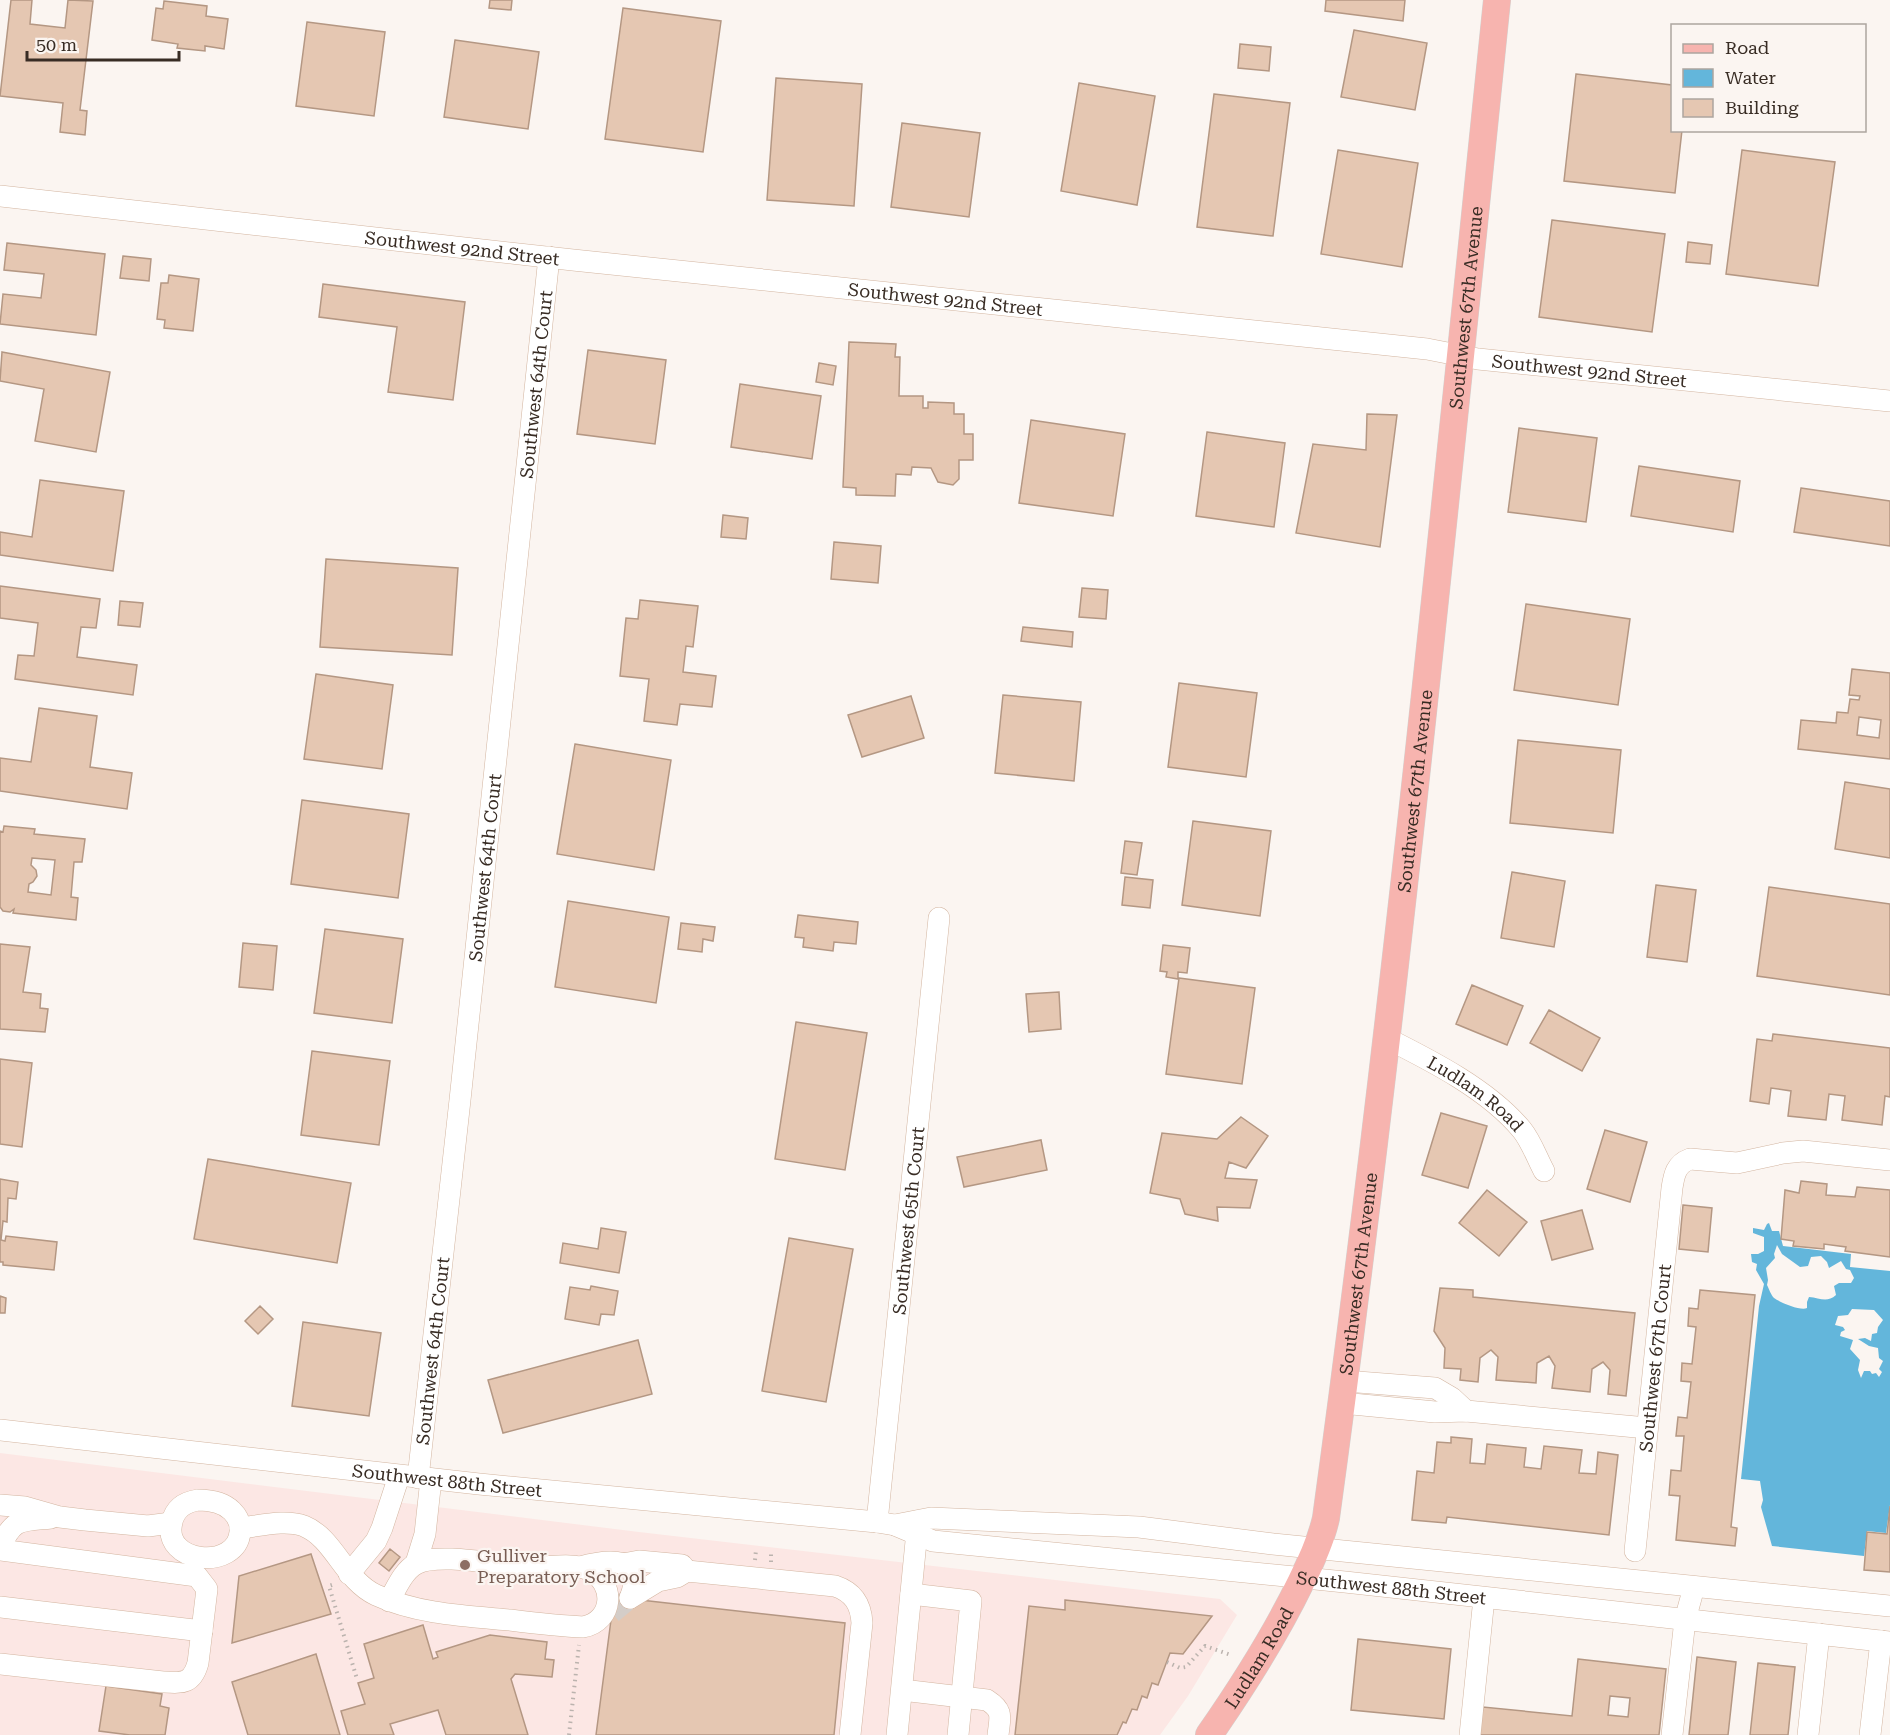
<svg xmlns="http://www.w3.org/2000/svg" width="1890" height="1735" viewBox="0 0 1890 1735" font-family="'Roboto Serif',serif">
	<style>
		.education { fill: #fce7e4 }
		.water { fill: #63b6db; fill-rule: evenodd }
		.building { fill: #e5c7b2; stroke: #b49783; stroke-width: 1.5; fill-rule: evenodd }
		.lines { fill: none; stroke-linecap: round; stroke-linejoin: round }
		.minor-tunnel { stroke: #d4cdc8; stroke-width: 21; stroke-dasharray: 21 10; stroke-linecap: butt }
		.minor-casing { stroke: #d3b5a0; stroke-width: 22 }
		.major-casing { stroke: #d3d1cf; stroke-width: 28 }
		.path { stroke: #bbb3ae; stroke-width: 4; stroke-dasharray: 1.5 4.5; stroke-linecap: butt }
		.minor { stroke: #fff; stroke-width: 21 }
		.major { stroke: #f7b4af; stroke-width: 27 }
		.education-dot { fill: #8d6e63; stroke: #fbf5f1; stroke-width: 2 }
		.labels { text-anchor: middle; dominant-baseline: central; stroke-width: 4.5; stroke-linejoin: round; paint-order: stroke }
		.street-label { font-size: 18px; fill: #382c24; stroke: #fbf5f1 }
		.education-label { font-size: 18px; fill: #785e54; stroke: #fbf5f1; text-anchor: start }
	</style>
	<rect width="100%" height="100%" fill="#fbf5f1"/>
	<!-- education -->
	<path class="education" d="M 0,1453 L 639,1532 L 1220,1599 L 1237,1615 L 1188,1696 L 1160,1735 L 0,1735 Z"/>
	<!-- water -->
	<path class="water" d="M 1769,1223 L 1772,1231 L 1779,1231 L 1783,1246 L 1851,1254 L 1850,1267 L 1890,1271 L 1890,1505 L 1886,1533 L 1867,1531 L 1864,1556 L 1772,1546 L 1761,1507 L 1763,1500 L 1760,1481 L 1741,1479 L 1759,1306 L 1764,1284 L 1756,1270 L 1757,1264 L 1752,1262 L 1751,1254 L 1758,1254 L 1764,1251 L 1764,1237 L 1753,1233 L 1753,1228 L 1764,1230 L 1767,1224 ZM 1777,1245 L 1782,1254 L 1800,1267 L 1808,1266 L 1811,1257 L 1821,1256 L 1827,1262 L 1829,1268 L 1841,1261 L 1846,1269 L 1850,1270 L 1854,1278 L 1851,1283 L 1839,1283 L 1834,1286 L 1836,1295 C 1827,1303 1820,1298 1809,1297 L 1807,1302 L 1807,1308 C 1801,1311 1781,1303 1774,1298 C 1771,1295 1769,1289 1767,1285 L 1768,1280 L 1766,1268 L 1775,1258 L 1774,1254 ZM 1852,1309 L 1874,1310 L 1883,1320 L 1878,1327 L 1877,1333 L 1872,1334 L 1871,1341 L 1865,1338 L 1858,1339 L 1869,1346 L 1878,1348 L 1879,1358 L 1883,1361 L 1879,1369 L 1882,1372 L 1879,1377 L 1876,1373 L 1872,1374 L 1870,1371 L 1864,1371 L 1861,1378 L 1858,1370 L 1860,1360 L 1850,1349 L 1853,1340 L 1840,1336 L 1841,1332 L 1845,1330 L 1843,1327 L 1835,1325 L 1838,1316 L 1848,1315 Z"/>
	<!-- building -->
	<path class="building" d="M 11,0 L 32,0 L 30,24 L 65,28 L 68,0 L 93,1 L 80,110 L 87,111 L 85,135 L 60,132 L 63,103 L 0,96 Z
		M 490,0 L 512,0 L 511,10 L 489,8 Z
		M 1326,0 L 1405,0 L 1403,21 L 1325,11 Z
		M 164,1 L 207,6 L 206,16 L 228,19 L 224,49 L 205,46 L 205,51 L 177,48 L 178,44 L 152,40 L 156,8 L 163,9 Z
		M 623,8 L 721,21 L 703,152 L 605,139 Z
		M 307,22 L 385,32 L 374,116 L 296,106 Z
		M 1354,30 L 1427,43 L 1415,110 L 1341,97 Z
		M 455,40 L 539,52 L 528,129 L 444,117 Z
		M 1240,44 L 1271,47 L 1269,71 L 1238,68 Z
		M 1576,74 L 1672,85 L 1672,130 L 1682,130 L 1675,193 L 1564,181 Z
		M 776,78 L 862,84 L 854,206 L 767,200 Z
		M 1079,83 L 1155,96 L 1137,205 L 1061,191 Z
		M 1214,94 L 1290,103 L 1273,236 L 1197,227 Z
		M 902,123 L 980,133 L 969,217 L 891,207 Z
		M 1338,150 L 1418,163 L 1402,267 L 1321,254 Z
		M 1742,150 L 1835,162 L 1818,286 L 1726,274 Z
		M 1552,220 L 1665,234 L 1652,332 L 1539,317 Z
		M 1688,242 L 1712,245 L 1710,264 L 1686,262 Z
		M 7,243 L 105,254 L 96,335 L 0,324 L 3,294 L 41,298 L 44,274 L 4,270 Z
		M 123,256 L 151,259 L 149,281 L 120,278 Z
		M 169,275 L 199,279 L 193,331 L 164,328 L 165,320 L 157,319 L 161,283 L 168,283 Z
		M 323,284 L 465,302 L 453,400 L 388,392 L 397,327 L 319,317 Z
		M 849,342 L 896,344 L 895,357 L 900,357 L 899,396 L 923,396 L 923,408 L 928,408 L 928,402 L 954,403 L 954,414 L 964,414 L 964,434 L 973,434 L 973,460 L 959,460 L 959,479 L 953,485 L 938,482 L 931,468 L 912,467 L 911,475 L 896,474 L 895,496 L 856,495 L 856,488 L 843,487 Z
		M 588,350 L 666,360 L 655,444 L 577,434 Z
		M 2,352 L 110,372 L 96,452 L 35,441 L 44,389 L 0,381 Z
		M 819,363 L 836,366 L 833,385 L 816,382 Z
		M 740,384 L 821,396 L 812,459 L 731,447 Z
		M 1367,414 L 1397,415 L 1380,547 L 1296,533 L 1313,444 L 1366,450 Z
		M 1031,420 L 1125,434 L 1113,516 L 1019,503 Z
		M 1519,428 L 1597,438 L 1586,522 L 1508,512 Z
		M 1207,432 L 1285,443 L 1274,527 L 1196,516 Z
		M 1639,466 L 1740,481 L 1733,532 L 1631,516 Z
		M 40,480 L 124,491 L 113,571 L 0,555 L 0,532 L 32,537 Z
		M 1801,488 L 1890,501 L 1890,546 L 1794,532 Z
		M 723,515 L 748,518 L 746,539 L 721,537 Z
		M 834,542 L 881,546 L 878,583 L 831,579 Z
		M 326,559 L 458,568 L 452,655 L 320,647 Z
		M 0,586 L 100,599 L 96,628 L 81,627 L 77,657 L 137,665 L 133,695 L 15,679 L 18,655 L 34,656 L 38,623 L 0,618 Z
		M 1082,588 L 1108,590 L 1106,619 L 1079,617 Z
		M 640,600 L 698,606 L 693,647 L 686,646 L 683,672 L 716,676 L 712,707 L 680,704 L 677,725 L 644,721 L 649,679 L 620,676 L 626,618 L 638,619 Z
		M 120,601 L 143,603 L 140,627 L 118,625 Z
		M 1526,604 L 1630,619 L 1618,705 L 1514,690 Z
		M 1023,627 L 1073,632 L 1072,647 L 1021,641 Z
		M 1852,669 L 1890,673 L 1890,759 L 1798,749 L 1801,720 L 1836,723 L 1837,712 L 1848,713 L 1850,699 L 1859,700 L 1860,696 L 1849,695 ZM 1859,717 L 1881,720 L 1879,738 L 1857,735 Z
		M 316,674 L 393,685 L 382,769 L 304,759 Z
		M 1179,683 L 1257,693 L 1246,777 L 1168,767 Z
		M 1003,695 L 1081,702 L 1074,781 L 995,773 Z
		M 911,696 L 924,738 L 862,757 L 848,715 Z
		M 39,708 L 97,716 L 90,767 L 132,773 L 127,809 L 0,791 L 0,758 L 31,762 Z
		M 1518,740 L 1621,750 L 1613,833 L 1510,823 Z
		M 575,744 L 671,760 L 654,870 L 557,854 Z
		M 1845,782 L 1890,789 L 1890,858 L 1835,849 Z
		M 302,800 L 409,814 L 398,898 L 291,884 Z
		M 1193,821 L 1271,831 L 1260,916 L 1182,905 Z
		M 4,826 L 35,829 L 34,834 L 85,839 L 82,862 L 74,862 L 71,897 L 78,898 L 76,920 L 13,913 L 14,909 L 10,912 L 3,911 L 0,907 L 0,831 L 3,832 ZM 32,858 L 55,860 L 51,895 L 28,892 L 29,884 L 33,882 L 37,876 L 36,870 L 31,865 Z
		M 1125,841 L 1142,843 L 1137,875 L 1121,873 Z
		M 1512,872 L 1565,881 L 1554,947 L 1501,938 Z
		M 1125,877 L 1153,880 L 1150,908 L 1122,905 Z
		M 1656,885 L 1696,890 L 1687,962 L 1647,957 Z
		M 1769,887 L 1890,904 L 1890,995 L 1757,976 Z
		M 568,901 L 669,917 L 656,1003 L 555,987 Z
		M 798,915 L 858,922 L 856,944 L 834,942 L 833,951 L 803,947 L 804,938 L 795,937 Z
		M 681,923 L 715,927 L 713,941 L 703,939 L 702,952 L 678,949 Z
		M 325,929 L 403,939 L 392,1023 L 314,1013 Z
		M 243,943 L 277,946 L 273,990 L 239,987 Z
		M 0,944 L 30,947 L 23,992 L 41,994 L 40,1008 L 48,1009 L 45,1032 L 0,1029 Z
		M 1163,945 L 1190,948 L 1187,973 L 1178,972 L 1178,979 L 1166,977 L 1167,972 L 1160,971 Z
		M 1179,978 L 1255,988 L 1242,1084 L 1166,1074 Z
		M 1472,985 L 1523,1006 L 1507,1045 L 1456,1024 Z
		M 1059,992 L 1061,1029 L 1029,1032 L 1026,994 Z
		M 1549,1010 L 1600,1038 L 1582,1071 L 1530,1043 Z
		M 796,1022 L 867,1033 L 845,1170 L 775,1159 Z
		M 1773,1034 L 1890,1048 L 1890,1097 L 1885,1096 L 1882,1125 L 1842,1120 L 1845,1096 L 1829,1094 L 1826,1120 L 1788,1116 L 1791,1091 L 1771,1088 L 1769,1104 L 1750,1101 L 1757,1039 L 1772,1041 Z
		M 312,1051 L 390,1061 L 379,1145 L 301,1135 Z
		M 0,1059 L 32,1063 L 22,1147 L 0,1144 Z
		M 1441,1113 L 1487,1126 L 1468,1188 L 1422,1175 Z
		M 1241,1117 L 1268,1136 L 1246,1168 L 1229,1162 L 1225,1178 L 1257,1180 L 1250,1208 L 1217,1207 L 1218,1221 L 1185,1214 L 1180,1199 L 1150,1193 L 1162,1133 L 1217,1139 Z
		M 1605,1130 L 1647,1142 L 1630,1202 L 1587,1189 Z
		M 1041,1140 L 1047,1170 L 964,1187 L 957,1157 Z
		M 208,1159 L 351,1183 L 337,1263 L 194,1239 Z
		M 0,1179 L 18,1182 L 16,1199 L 8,1198 L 7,1222 L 3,1221 L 1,1240 L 5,1241 L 6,1236 L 57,1242 L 54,1270 L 3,1265 L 3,1262 L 0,1262 Z
		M 1801,1181 L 1827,1184 L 1826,1195 L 1855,1197 L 1857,1187 L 1890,1190 L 1890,1257 L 1845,1251 L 1846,1247 L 1824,1244 L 1824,1249 L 1793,1246 L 1794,1241 L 1781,1239 L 1785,1190 L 1799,1193 Z
		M 1487,1190 L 1527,1222 L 1499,1256 L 1459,1223 Z
		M 1683,1205 L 1712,1208 L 1708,1252 L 1679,1249 Z
		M 1582,1210 L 1593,1249 L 1552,1260 L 1541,1221 Z
		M 601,1228 L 626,1232 L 619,1273 L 560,1263 L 563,1243 L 598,1249 Z
		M 789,1238 L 853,1249 L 826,1402 L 762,1391 Z
		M 591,1286 L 618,1291 L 614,1315 L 601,1314 L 599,1325 L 565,1319 L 570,1287 L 590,1290 Z
		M 1440,1288 L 1473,1290 L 1473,1297 L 1635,1313 L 1626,1396 L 1608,1394 L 1610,1370 L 1603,1362 L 1592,1369 L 1590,1392 L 1552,1388 L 1555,1366 L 1549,1356 L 1537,1363 L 1536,1383 L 1496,1380 L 1498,1357 L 1491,1350 L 1480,1358 L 1478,1382 L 1460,1380 L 1461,1369 L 1444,1368 L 1445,1348 L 1434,1331 Z
		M 1700,1290 L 1755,1295 L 1731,1527 L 1737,1528 L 1735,1546 L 1676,1540 L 1680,1496 L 1669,1495 L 1671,1470 L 1681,1471 L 1684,1436 L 1676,1436 L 1678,1417 L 1687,1418 L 1691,1382 L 1681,1381 L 1682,1363 L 1692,1364 L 1696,1327 L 1688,1326 L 1689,1308 L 1698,1309 Z
		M 0,1296 L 6,1298 L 5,1313 L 0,1313 Z
		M 260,1306 L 273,1319 L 258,1334 L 245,1321 Z
		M 303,1322 L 381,1333 L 369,1416 L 292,1406 Z
		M 638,1340 L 652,1394 L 503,1433 L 488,1380 Z
		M 1451,1437 L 1472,1439 L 1470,1463 L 1485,1464 L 1487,1444 L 1526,1448 L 1524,1467 L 1541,1469 L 1544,1446 L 1582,1450 L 1579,1473 L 1596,1474 L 1598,1452 L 1618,1455 L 1609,1535 L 1447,1517 L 1446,1523 L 1412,1520 L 1417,1471 L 1434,1473 L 1437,1442 L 1451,1443 Z
		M 1890,1506 L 1890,1572 L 1864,1570 L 1867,1532 L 1887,1534 Z
		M 390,1549 L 400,1557 L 389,1571 L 379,1563 Z
		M 311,1554 L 331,1614 L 232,1643 L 239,1576 Z
		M 614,1597 L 845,1623 L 834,1735 L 596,1735 Z
		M 1065,1600 L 1212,1616 L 1183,1654 L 1170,1653 L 1158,1685 L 1152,1683 L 1147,1698 L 1142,1696 L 1137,1710 L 1132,1709 L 1126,1723 L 1123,1722 L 1117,1735 L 1015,1735 L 1029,1606 L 1065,1610 Z
		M 423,1625 L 433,1659 L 438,1657 L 436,1652 L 490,1635 L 547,1642 L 545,1659 L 554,1660 L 552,1677 L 515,1674 L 511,1679 L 528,1735 L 446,1735 L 438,1710 L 390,1724 L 394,1735 L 348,1735 L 341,1711 L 365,1704 L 358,1683 L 374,1678 L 364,1644 Z
		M 1358,1639 L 1451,1649 L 1444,1719 L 1351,1710 Z
		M 316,1654 L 340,1735 L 248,1735 L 232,1682 Z
		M 1697,1657 L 1736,1662 L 1728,1735 L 1689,1735 Z
		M 1578,1659 L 1666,1669 L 1659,1735 L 1478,1735 L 1483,1707 L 1572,1716 ZM 1610,1696 L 1630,1698 L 1628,1717 L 1608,1715 Z
		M 1758,1663 L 1795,1667 L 1788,1735 L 1750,1735 Z
		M 106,1686 L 162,1694 L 160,1706 L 169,1708 L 165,1735 L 130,1735 L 99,1731 Z"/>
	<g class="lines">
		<!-- minor-tunnel -->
		<path class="minor-tunnel" d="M 612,1613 L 630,1598"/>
		<!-- minor casing -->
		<g class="minor-casing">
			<g id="minor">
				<path id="s1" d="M 0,196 L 573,260 L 1427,349 L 1478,359 L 1890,401"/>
				<path id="s2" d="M 1386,1038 C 1432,1061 1489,1090 1522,1130 C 1531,1141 1537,1158 1544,1171"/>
				<path d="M 1345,1381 L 1435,1388 L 1452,1398 L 1466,1411"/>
				<path d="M 1342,1403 L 1435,1412 L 1466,1411 L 1647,1428"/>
				<path id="s3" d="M 0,1430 L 479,1484 L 877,1522 L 895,1525 L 933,1541 L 1345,1582 L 1890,1642"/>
				<path id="s4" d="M 418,1478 L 460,1100 L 549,257"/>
				<path d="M 198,1500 C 211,1500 223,1502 232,1511 C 238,1517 241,1524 240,1532 C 237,1571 161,1564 172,1522 C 175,1508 185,1502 198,1500 Z"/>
				<path d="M 0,1505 L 25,1507 L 60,1517 L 85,1520 L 148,1526 L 171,1523"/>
				<path id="s5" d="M 877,1522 L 939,918"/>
				<path d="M 895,1525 L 931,1518 L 1139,1527 L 1273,1544 L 1890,1606"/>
				<path d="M 240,1528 C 260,1526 285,1519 304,1526 C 334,1538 344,1580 376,1595 C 417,1614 465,1616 510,1620 C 534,1623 559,1626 583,1627 C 614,1621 616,1583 589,1570 C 572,1562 548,1568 530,1567 C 504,1565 478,1560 452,1559 C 441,1559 426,1558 416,1564 C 403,1571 396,1589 389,1601"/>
				<path d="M 0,1548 C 13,1518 20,1521 51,1518"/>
				<path d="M 0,1550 L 197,1576 L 207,1589 L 198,1663 C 192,1684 183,1683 163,1682 L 0,1664"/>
				<path id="s6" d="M 1635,1551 L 1672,1188 C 1674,1175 1676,1164 1690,1159 L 1737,1163 L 1783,1153 L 1803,1151 L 1890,1160"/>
				<path d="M 416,1563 L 425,1534 L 431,1479"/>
				<path d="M 623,1564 L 639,1561 L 682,1565 L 687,1571"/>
				<path d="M 580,1567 C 608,1559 647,1555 630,1598"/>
				<path d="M 349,1574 L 376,1541 L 382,1528 L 399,1476"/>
				<path d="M 911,1594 L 971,1601 L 958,1735"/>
				<path d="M 630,1598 L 658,1581 L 677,1577 L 687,1571 L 835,1586 C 853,1592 861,1604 862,1623 L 850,1735"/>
				<path d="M 0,1607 L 202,1631"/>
				<path d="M 902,1690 L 987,1700 C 1004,1711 1000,1717 998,1735"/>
				<path d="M 897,1735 L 918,1521"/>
				<path d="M 1470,1735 L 1484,1598"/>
				<path d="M 1672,1735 L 1685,1620 L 1694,1587"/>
				<path d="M 1808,1735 L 1819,1634"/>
				<path d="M 1870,1735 L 1881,1641"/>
			</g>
		</g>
		<!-- major casing -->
		<g class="major-casing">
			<g id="major">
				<path id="s7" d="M 1209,1735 C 1243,1686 1275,1636 1301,1582 C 1311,1562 1321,1541 1326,1518 C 1395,1014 1445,507 1497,0"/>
			</g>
		</g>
		<!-- path -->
		<path class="path" d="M 755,1560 L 756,1550
			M 771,1562 L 771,1552
			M 332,1585 L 329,1586 L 357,1679
			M 1167,1662 L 1180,1668 L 1186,1667 L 1205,1646 L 1231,1655
			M 569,1735 L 579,1645"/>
		<!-- minor -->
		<use href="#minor" class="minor"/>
		<!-- major -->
		<use href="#major" class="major"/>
	</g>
	<!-- markers -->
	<circle class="education-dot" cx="465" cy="1565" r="6"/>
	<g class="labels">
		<!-- street labels -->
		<g class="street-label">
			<text stroke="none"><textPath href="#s1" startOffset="465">Southwest 92nd Street</textPath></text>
			<text stroke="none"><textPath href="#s1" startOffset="951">Southwest 92nd Street</textPath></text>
			<text stroke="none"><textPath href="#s7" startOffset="1466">Southwest 67th Avenue</textPath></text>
			<text stroke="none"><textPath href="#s1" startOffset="1599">Southwest 92nd Street</textPath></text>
			<text stroke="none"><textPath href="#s4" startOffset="1100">Southwest 64th Court</textPath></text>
			<text stroke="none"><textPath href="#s7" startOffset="980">Southwest 67th Avenue</textPath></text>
			<text stroke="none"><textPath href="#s4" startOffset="614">Southwest 64th Court</textPath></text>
			<text stroke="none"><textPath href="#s2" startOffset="106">Ludlam Road</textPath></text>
			<text stroke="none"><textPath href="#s5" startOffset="303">Southwest 65th Court</textPath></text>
			<text stroke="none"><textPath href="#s7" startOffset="494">Southwest 67th Avenue</textPath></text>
			<text stroke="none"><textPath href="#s4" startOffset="128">Southwest 64th Court</textPath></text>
			<text stroke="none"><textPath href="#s6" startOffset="194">Southwest 67th Court</textPath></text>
			<text stroke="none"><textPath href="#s3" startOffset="450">Southwest 88th Street</textPath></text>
			<text stroke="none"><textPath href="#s3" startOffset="1402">Southwest 88th Street</textPath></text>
			<text stroke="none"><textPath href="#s7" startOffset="92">Ludlam Road</textPath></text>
		</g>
		<!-- education labels -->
		<g class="education-label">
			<text x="477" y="1555">Gulliver<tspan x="477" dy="21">Preparatory School</tspan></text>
		</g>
	</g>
	<!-- legend -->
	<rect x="1671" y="24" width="195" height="108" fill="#fbf5f1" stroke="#ada59f" stroke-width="1.5"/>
	<rect x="1683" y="44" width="30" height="9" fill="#f7b4af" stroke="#ada59f" stroke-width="1.5"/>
	<text x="1725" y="54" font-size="18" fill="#382c24">Road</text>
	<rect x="1683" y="69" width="30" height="18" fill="#63b6db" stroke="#ada59f" stroke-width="1.5"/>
	<text x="1725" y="84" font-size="18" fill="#382c24">Water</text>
	<rect x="1683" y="99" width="30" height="18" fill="#e5c7b2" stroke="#ada59f" stroke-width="1.5"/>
	<text x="1725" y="114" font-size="18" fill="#382c24">Building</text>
	<!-- scale -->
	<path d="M27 51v9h152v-9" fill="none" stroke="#382c24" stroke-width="3"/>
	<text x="36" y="51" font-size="18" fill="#382c24" stroke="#fbf5f1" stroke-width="4.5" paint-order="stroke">50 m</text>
</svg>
